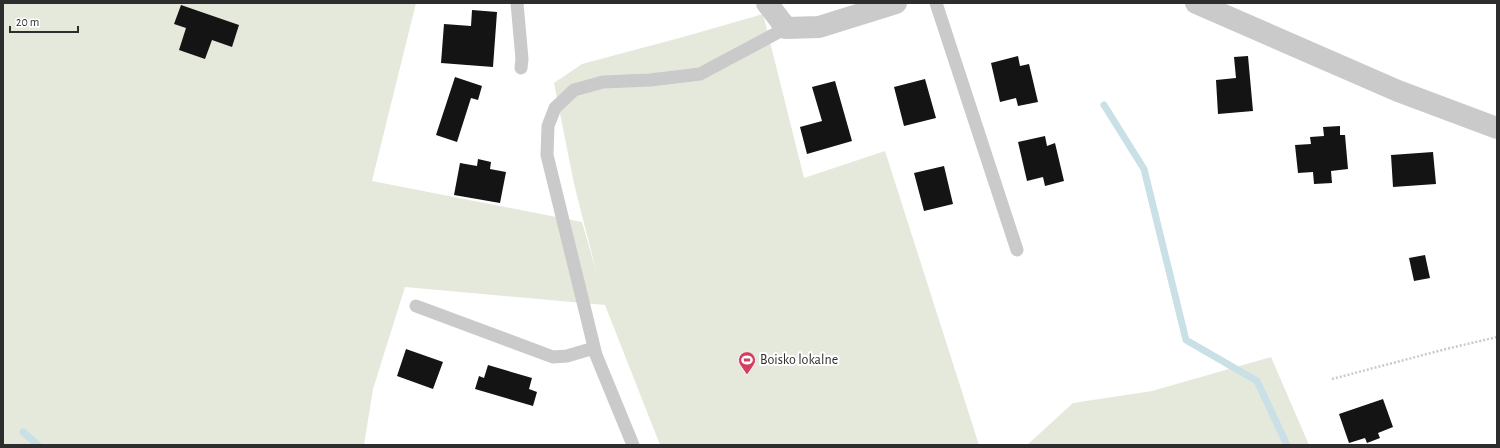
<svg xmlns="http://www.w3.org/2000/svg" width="1500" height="448" viewBox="0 0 1500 448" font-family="'Alegreya Sans',sans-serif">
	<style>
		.green { fill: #e5e9db }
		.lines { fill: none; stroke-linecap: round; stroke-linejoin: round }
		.stream { stroke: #c9e0e7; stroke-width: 7 }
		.building { fill: #141414 }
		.path { stroke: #cacaca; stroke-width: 2.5; stroke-dasharray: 2 2; stroke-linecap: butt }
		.service { stroke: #cacaca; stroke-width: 13 }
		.minor { stroke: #cacaca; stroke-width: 22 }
		.labels { text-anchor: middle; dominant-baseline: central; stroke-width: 4; stroke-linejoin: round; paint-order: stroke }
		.poi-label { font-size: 14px; fill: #2d2d2d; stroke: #fff; text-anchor: start }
	</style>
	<rect width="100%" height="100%" fill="#fff"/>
	<!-- green -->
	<path class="green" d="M 3,3 L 416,3 L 372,181 L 582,222 L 597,274 L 574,184 L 554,83 L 582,64 L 683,37 L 763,14 L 804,178 L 885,151 L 979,445 L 660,445 L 605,305 L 405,287 L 373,389 L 364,445 L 3,445 Z
		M 1271,357 L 1309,445 L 1027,445 L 1073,403 L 1152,391 Z"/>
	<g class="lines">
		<!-- stream -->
		<path class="stream" d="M 1104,105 L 1144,169 L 1186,340 L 1257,381 L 1287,445
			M 23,432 L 38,445"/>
	</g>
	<!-- building -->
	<path class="building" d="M 181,5 L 239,25 L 232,47 L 212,40 L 205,59 L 179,50 L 186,28 L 174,24 Z
		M 472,10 L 497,12 L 493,67 L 441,63 L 444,24 L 471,26 Z
		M 1018,56 L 1020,66 L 1029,64 L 1038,102 L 1018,106 L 1016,98 L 1000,102 L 991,63 Z
		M 1248,56 L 1253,111 L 1218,114 L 1216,80 L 1236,78 L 1234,57 Z
		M 455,77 L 482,86 L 478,100 L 471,98 L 457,142 L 436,135 Z
		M 925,79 L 936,118 L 904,126 L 894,87 Z
		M 835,81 L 852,141 L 807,154 L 800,127 L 822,121 L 812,87 Z
		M 1340,126 L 1340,135 L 1345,135 L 1348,169 L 1331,171 L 1332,183 L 1314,184 L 1313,172 L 1298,173 L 1295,145 L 1311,144 L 1310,137 L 1324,136 L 1323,127 Z
		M 1045,136 L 1047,146 L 1055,143 L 1064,181 L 1045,186 L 1043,177 L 1027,181 L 1018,142 Z
		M 1433,152 L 1436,184 L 1393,187 L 1391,155 Z
		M 478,159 L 491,162 L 490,169 L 506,172 L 500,203 L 454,195 L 460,163 L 477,166 Z
		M 944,166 L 953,204 L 924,211 L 914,173 Z
		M 1425,255 L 1430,278 L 1414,281 L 1409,258 Z
		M 406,349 L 443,362 L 433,389 L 397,376 Z
		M 488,365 L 532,378 L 529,389 L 537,392 L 533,406 L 475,389 L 479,376 L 484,378 Z
		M 1383,399 L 1393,427 L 1378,433 L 1380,438 L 1367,443 L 1365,438 L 1349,443 L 1339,414 Z"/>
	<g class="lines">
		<!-- path -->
		<path class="path" d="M 1332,379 L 1446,349 L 1497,337"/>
		<!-- service -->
		<path class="service" d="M 517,3 L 522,59 L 521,68
			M 936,3 L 1017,250
			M 416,306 L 553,357 L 567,356 L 594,348
			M 633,445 L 596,355 L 547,155 L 548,126 L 555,108 L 574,90 L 603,82 L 650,80 L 700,74 L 786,28"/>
		<!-- minor -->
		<path class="minor" d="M 767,3 L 786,28 L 819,27 L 896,3
			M 1196,3 L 1398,91 L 1497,128"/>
	</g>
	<!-- icons -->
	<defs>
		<g id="stadium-pin" transform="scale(0.9)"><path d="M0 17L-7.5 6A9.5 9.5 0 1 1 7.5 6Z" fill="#d33f61" stroke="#fff"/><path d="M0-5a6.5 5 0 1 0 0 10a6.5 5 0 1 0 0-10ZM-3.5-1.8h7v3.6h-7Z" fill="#fff"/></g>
	</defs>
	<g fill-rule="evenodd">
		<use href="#stadium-pin" x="747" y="360"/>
	</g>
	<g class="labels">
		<!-- poi labels -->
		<g class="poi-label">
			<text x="760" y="360">Boisko lokalne</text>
		</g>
	</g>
	<!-- border -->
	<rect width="1500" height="448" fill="none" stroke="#2d2d2d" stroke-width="8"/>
	<!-- scale -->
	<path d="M10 26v6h68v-6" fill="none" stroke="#2d2d2d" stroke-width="2"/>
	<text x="16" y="26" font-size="12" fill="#2d2d2d" stroke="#ffffff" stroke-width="3" paint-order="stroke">20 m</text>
</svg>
